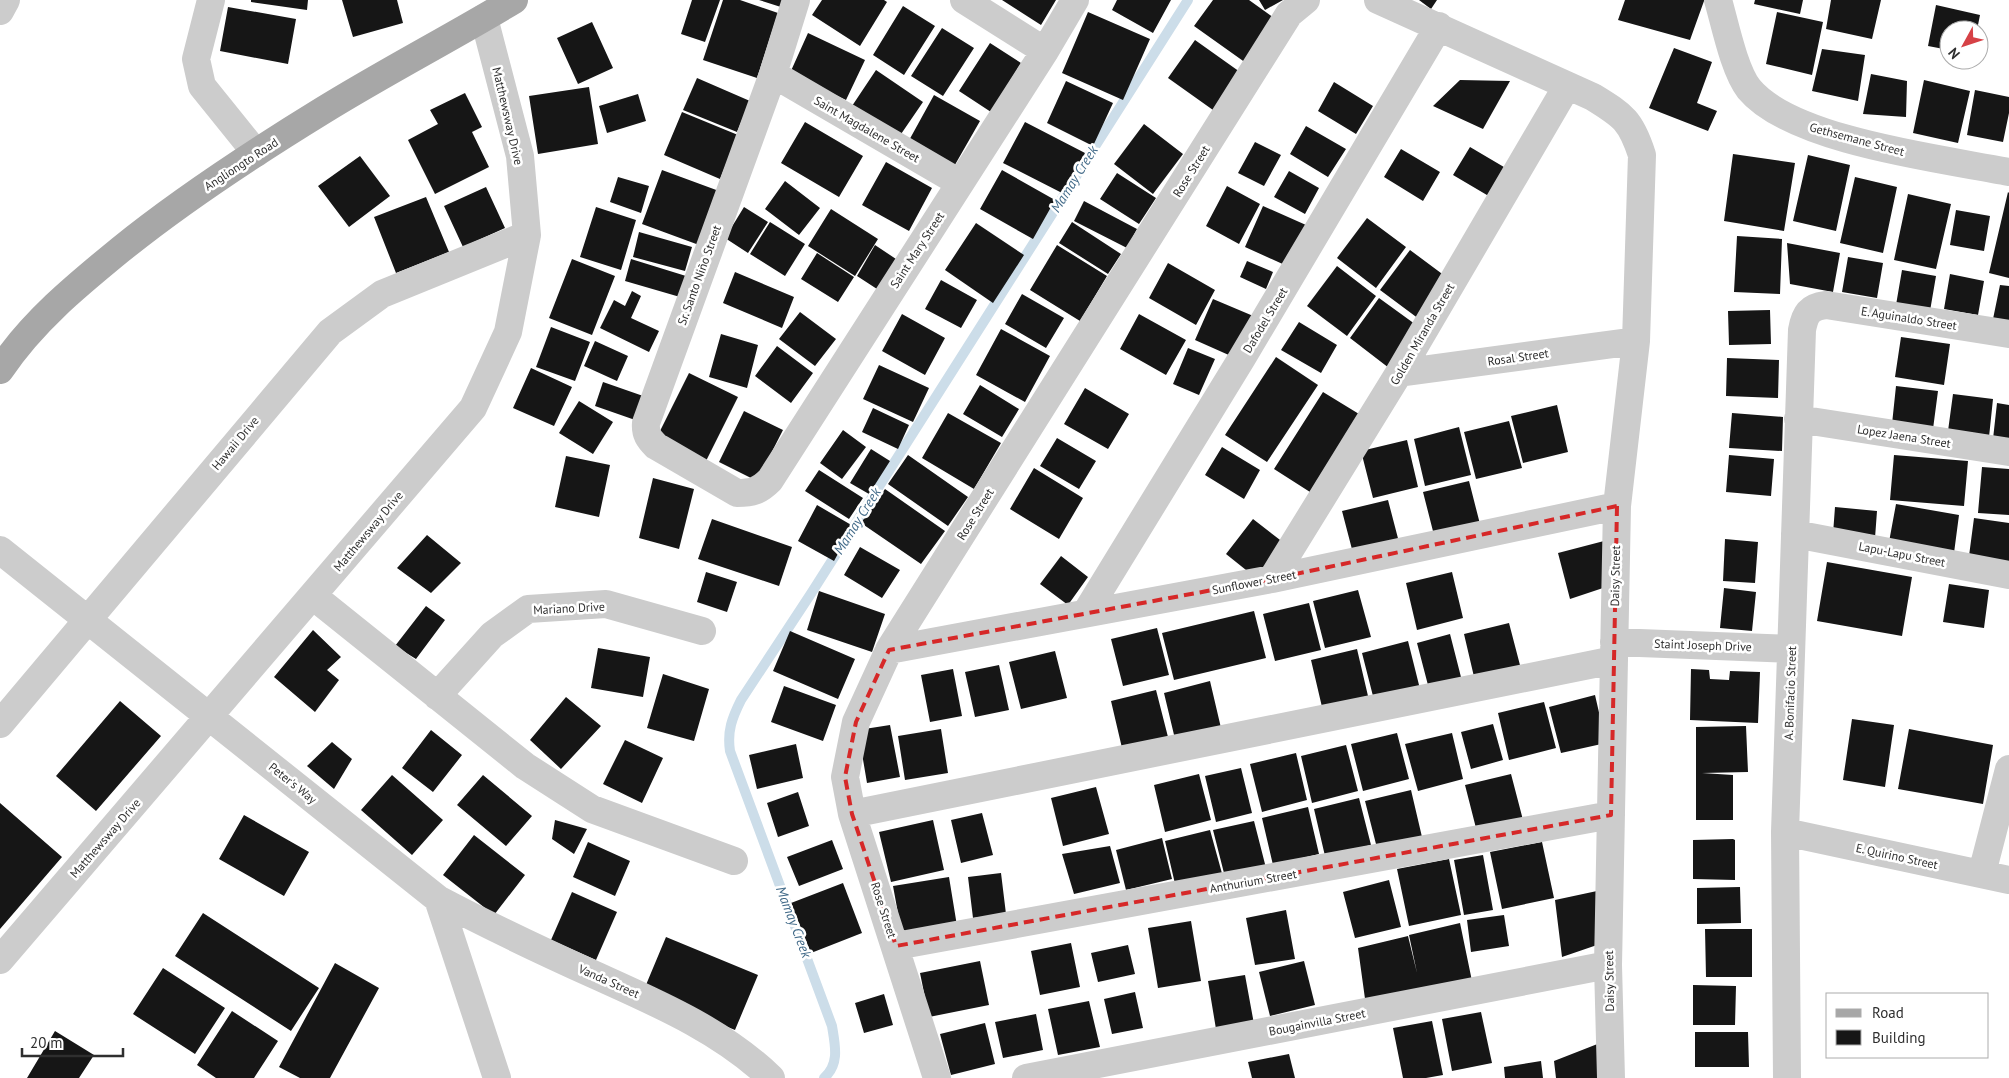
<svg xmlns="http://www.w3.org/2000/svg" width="2009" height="1078" viewBox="0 0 2009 1078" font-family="'PT Sans',sans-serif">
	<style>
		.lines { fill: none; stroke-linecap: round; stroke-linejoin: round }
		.stream { stroke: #ccdde9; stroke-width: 10 }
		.building { fill: #161616 }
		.street { stroke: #ccc; stroke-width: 28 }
		.primary { stroke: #a7a7a7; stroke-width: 28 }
		.marked { fill: none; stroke: #d62828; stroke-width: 4; stroke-dasharray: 10 6; stroke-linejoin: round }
		.labels { text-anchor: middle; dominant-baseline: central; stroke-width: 5; stroke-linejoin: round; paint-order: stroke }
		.street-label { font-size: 12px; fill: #2f2f2f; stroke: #fff }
		.water-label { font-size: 14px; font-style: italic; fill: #446c8a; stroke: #fff }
	</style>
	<rect width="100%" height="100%" fill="#fff"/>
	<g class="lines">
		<!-- stream -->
		<path class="stream" d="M 824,1078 C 840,1064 835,1045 832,1026 L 730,751 C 727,731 732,718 741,700 L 812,592 L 1188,0"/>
	</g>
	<!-- building -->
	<path class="building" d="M 251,0 L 308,0 L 307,10 L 251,2 Z
		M 342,0 L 397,0 L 403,23 L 353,37 Z
		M 692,0 L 720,0 L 705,42 L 681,34 Z
		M 723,0 L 740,0 L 778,13 L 757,78 L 703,60 Z
		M 759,0 L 786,0 L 784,8 Z
		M 822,0 L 884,0 L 887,2 L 860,46 L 812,15 Z
		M 1002,0 L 1056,0 L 1041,25 Z
		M 1117,0 L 1171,0 L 1153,33 L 1112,10 Z
		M 1213,0 L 1249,0 L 1277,20 L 1246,63 L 1194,26 Z
		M 1259,0 L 1283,0 L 1265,10 Z
		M 1419,0 L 1437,0 L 1431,9 Z
		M 1625,0 L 1704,0 L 1704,1 L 1690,40 L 1618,20 Z
		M 1755,0 L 1803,0 L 1800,14 L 1754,4 Z
		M 1831,0 L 1881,0 L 1872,39 L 1826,29 Z
		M 1936,5 L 1980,15 L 1977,30 L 1949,30 L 1949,50 L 1928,46 Z
		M 903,6 L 935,26 L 904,75 L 873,55 Z
		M 228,7 L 296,19 L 288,64 L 220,51 Z
		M 1088,12 L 1150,39 L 1123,100 L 1062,73 Z
		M 1777,12 L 1823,22 L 1812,75 L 1766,64 Z
		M 592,22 L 613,68 L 578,84 L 557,38 Z
		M 942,28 L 974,48 L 943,96 L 911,76 Z
		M 808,33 L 865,60 L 846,100 L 790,73 Z
		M 1195,40 L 1240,72 L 1213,110 L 1168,78 Z
		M 990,43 L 1021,63 L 991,112 L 959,91 Z
		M 1674,48 L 1712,62 L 1697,103 L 1717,111 L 1708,131 L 1649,108 Z
		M 1822,49 L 1865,55 L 1858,101 L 1812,91 Z
		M 876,70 L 923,102 L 899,137 L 852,106 Z
		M 1871,74 L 1907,81 L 1906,117 L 1863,114 Z
		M 697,78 L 750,101 L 737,132 L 683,110 Z
		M 1460,80 L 1510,81 L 1483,129 L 1433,106 Z
		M 1924,80 L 1970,91 L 1958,143 L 1913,133 Z
		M 1066,81 L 1113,103 L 1093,146 L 1047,123 Z
		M 1334,82 L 1373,106 L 1356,134 L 1318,111 Z
		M 589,87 L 598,144 L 538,154 L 529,96 Z
		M 1975,90 L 2009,97 L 2009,113 L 2003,142 L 1967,135 Z
		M 465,93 L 482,127 L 472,132 L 489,167 L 435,194 L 408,140 L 438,124 L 430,110 Z
		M 638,94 L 646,121 L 607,133 L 599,106 Z
		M 934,95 L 980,121 L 952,170 L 907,144 Z
		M 682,112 L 738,135 L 720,179 L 664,155 Z
		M 805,122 L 863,156 L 839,197 L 781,163 Z
		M 1025,122 L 1085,153 L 1064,194 L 1003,163 Z
		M 1144,124 L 1183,154 L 1153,194 L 1114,164 Z
		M 1306,126 L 1346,149 L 1328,177 L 1290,154 Z
		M 1255,142 L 1281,155 L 1264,186 L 1238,173 Z
		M 1470,147 L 1509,170 L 1492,198 L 1453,175 Z
		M 1401,149 L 1440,172 L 1423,201 L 1384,177 Z
		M 1733,154 L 1795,163 L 1784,231 L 1724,221 Z
		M 1808,155 L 1850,165 L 1836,231 L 1793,221 Z
		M 360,156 L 390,196 L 349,227 L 318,186 Z
		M 886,162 L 932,188 L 909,231 L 862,205 Z
		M 662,170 L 719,191 L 699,245 L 642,224 Z
		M 1002,170 L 1055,200 L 1033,239 L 980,209 Z
		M 1289,171 L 1319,188 L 1305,214 L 1274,197 Z
		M 1117,173 L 1156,198 L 1139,224 L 1100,199 Z
		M 618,177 L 649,186 L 641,213 L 610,202 Z
		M 1855,177 L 1897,187 L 1883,253 L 1840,243 Z
		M 785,181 L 820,208 L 799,235 L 765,209 Z
		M 1227,186 L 1260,204 L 1239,244 L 1206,226 Z
		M 486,187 L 505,228 L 463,247 L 444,206 Z
		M 2008,192 L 2009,193 L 2009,278 L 1989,273 Z
		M 1908,194 L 1951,204 L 1936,269 L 1894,260 Z
		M 426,197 L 449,252 L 396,273 L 374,217 Z
		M 1084,201 L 1137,229 L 1127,248 L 1074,221 Z
		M 1263,206 L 1306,225 L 1287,266 L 1245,247 Z
		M 596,207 L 636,220 L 621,270 L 580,257 Z
		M 744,207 L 768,222 L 748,253 L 725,238 Z
		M 831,209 L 878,239 L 855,276 L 808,246 Z
		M 1956,210 L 1990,216 L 1984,251 L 1950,245 Z
		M 1367,218 L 1406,247 L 1376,288 L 1337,258 Z
		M 770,222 L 805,244 L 785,276 L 750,254 Z
		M 1072,222 L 1121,254 L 1108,274 L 1059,243 Z
		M 976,223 L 1024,255 L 993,303 L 945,270 Z
		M 639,232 L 692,247 L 685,271 L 633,257 Z
		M 1737,236 L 1782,239 L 1780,294 L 1734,292 Z
		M 1787,243 L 1840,253 L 1833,292 L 1790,284 Z
		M 875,245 L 896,259 L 877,289 L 857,276 Z
		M 1057,245 L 1107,276 L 1080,321 L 1030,290 Z
		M 1410,250 L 1449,279 L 1419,319 L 1380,290 Z
		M 817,253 L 854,277 L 838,302 L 801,279 Z
		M 1848,257 L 1883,263 L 1877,298 L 1842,292 Z
		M 572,259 L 615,276 L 592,335 L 549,318 Z
		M 631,259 L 686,276 L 680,297 L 625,281 Z
		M 1247,261 L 1273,272 L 1266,289 L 1240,277 Z
		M 1168,263 L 1215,290 L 1196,325 L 1149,298 Z
		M 1337,266 L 1376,296 L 1347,336 L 1307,306 Z
		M 1902,270 L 1936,276 L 1930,311 L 1896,305 Z
		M 735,272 L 794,297 L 782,328 L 723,303 Z
		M 1950,274 L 1984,281 L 1978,315 L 1944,309 Z
		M 941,280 L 977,300 L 961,328 L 925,309 Z
		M 2000,285 L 2009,286 L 2009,322 L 1993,319 Z
		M 632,291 L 641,296 L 631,318 L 659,331 L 649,352 L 600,328 L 614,300 L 625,306 Z
		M 1022,294 L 1064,318 L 1046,348 L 1005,324 Z
		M 1379,298 L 1419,327 L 1389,368 L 1350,338 Z
		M 1213,299 L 1258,318 L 1240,360 L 1195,340 Z
		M 1770,310 L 1771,344 L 1729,345 L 1728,311 Z
		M 800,312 L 836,339 L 815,366 L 779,339 Z
		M 902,314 L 945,338 L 925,375 L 882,351 Z
		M 1139,314 L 1186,340 L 1166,375 L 1120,349 Z
		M 1299,322 L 1337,345 L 1321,373 L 1281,350 Z
		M 551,327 L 590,342 L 575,381 L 536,367 Z
		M 1001,329 L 1050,356 L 1025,402 L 976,375 Z
		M 721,334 L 758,345 L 747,388 L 709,377 Z
		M 1901,337 L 1950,344 L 1944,385 L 1895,377 Z
		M 595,341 L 628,356 L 617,381 L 584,366 Z
		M 777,346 L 813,373 L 791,403 L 755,376 Z
		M 1188,348 L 1215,359 L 1199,395 L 1173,384 Z
		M 1276,357 L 1318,385 L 1267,462 L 1225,435 Z
		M 1727,358 L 1779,360 L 1778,398 L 1726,396 Z
		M 879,365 L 929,388 L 913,422 L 863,399 Z
		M 531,368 L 572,387 L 554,426 L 513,408 Z
		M 689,373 L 738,397 L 705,463 L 656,439 Z
		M 603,382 L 646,397 L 638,421 L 595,406 Z
		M 980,385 L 1019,409 L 1002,437 L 963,414 Z
		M 1896,386 L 1938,391 L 1933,429 L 1892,424 Z
		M 1085,388 L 1129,414 L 1108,449 L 1064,424 Z
		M 1323,392 L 1359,414 L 1310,492 L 1274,469 Z
		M 1953,394 L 1993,399 L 1989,437 L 1948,431 Z
		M 579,401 L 613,422 L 593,454 L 559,433 Z
		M 1997,403 L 2009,405 L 2009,441 L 1993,439 Z
		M 1557,405 L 1568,452 L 1523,463 L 1511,416 Z
		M 873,408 L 909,425 L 898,449 L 862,432 Z
		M 744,411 L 783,430 L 757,481 L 719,462 Z
		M 948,413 L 1001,443 L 974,489 L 922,458 Z
		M 1732,413 L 1783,417 L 1782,451 L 1729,448 Z
		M 1509,421 L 1522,468 L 1476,479 L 1464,432 Z
		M 1459,427 L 1471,475 L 1425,486 L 1414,439 Z
		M 843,430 L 866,447 L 842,479 L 820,463 Z
		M 1057,438 L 1096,461 L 1079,489 L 1040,466 Z
		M 1407,440 L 1418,487 L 1373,498 L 1361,451 Z
		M 1222,447 L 1260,470 L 1244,499 L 1205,475 Z
		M 871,449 L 890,461 L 869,494 L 850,483 Z
		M 908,455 L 968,497 L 948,526 L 888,484 Z
		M 1729,455 L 1774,459 L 1771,496 L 1726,492 Z
		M 1894,455 L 1968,461 L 1964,506 L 1890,500 Z
		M 566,456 L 610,465 L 599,517 L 555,507 Z
		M 1982,467 L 2009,469 L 2009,515 L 1978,513 Z
		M 1034,468 L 1083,498 L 1059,539 L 1010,509 Z
		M 819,470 L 863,498 L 849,519 L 805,491 Z
		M 653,478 L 694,489 L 679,549 L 639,538 Z
		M 1469,481 L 1481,528 L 1435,539 L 1423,492 Z
		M 885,489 L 945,531 L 921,564 L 861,523 Z
		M 1388,500 L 1400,546 L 1354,557 L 1342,511 Z
		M 1896,504 L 1959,515 L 1954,553 L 1889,542 Z
		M 817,505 L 853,526 L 834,561 L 798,541 Z
		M 1835,507 L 1877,511 L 1875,538 L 1833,534 Z
		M 1974,518 L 2009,523 L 2009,562 L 1969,556 Z
		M 712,519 L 792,547 L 779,586 L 698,559 Z
		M 1253,519 L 1284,543 L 1256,578 L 1226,554 Z
		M 427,535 L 461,563 L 431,593 L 397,568 Z
		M 1725,539 L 1758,542 L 1755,583 L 1723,581 Z
		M 1604,541 L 1609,586 L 1570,599 L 1558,553 Z
		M 860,547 L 900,570 L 882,598 L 844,575 Z
		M 1061,556 L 1088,577 L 1068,605 L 1040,584 Z
		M 1827,562 L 1912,577 L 1902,636 L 1817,621 Z
		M 706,572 L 737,582 L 727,612 L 697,602 Z
		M 1452,572 L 1463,618 L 1417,630 L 1406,583 Z
		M 1949,584 L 1989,590 L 1984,628 L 1943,622 Z
		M 1724,588 L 1756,592 L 1752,631 L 1720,628 Z
		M 1358,590 L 1371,637 L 1325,648 L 1313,601 Z
		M 819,591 L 885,614 L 872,652 L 807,630 Z
		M 1309,603 L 1321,650 L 1275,661 L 1263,614 Z
		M 426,606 L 445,620 L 416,659 L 395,646 Z
		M 1254,611 L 1266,658 L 1220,669 L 1219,664 L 1220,669 L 1174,680 L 1162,633 Z
		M 1509,623 L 1521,669 L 1475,681 L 1464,634 Z
		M 1157,628 L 1169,675 L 1123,686 L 1111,639 Z
		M 313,630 L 341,657 L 327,670 L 339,680 L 315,712 L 274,677 Z
		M 790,631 L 855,659 L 838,699 L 773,671 Z
		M 1450,634 L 1462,681 L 1429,689 L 1417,643 Z
		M 1408,641 L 1420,689 L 1374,700 L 1362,653 Z
		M 598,648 L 650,657 L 643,697 L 591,688 Z
		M 1357,649 L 1368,696 L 1322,707 L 1311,660 Z
		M 1055,651 L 1067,698 L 1021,709 L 1009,662 Z
		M 999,665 L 1009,710 L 975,717 L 965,672 Z
		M 953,669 L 962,716 L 930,722 L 921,675 Z
		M 1691,669 L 1709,670 L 1710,679 L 1729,680 L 1730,671 L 1760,672 L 1758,723 L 1690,720 Z
		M 663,674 L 709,689 L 694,741 L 647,728 Z
		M 1210,681 L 1221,728 L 1175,739 L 1164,693 Z
		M 784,686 L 836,705 L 823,741 L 771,722 Z
		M 1156,690 L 1168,737 L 1122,748 L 1111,701 Z
		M 1595,695 L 1606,743 L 1561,753 L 1549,707 Z
		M 566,697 L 601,726 L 561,769 L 530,740 Z
		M 120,701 L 161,736 L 96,811 L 56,776 Z
		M 1544,702 L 1556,748 L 1509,760 L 1498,713 Z
		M 1852,719 L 1894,725 L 1885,787 L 1843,780 Z
		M 1493,724 L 1503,760 L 1471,769 L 1461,732 Z
		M 890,725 L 900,777 L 867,783 L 858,730 Z
		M 1746,726 L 1748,772 L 1702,773 L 1733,775 L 1733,820 L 1696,820 L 1696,727 Z
		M 941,729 L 948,773 L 905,780 L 898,736 Z
		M 1909,729 L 1993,745 L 1983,804 L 1898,789 Z
		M 431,730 L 462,755 L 433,792 L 402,768 Z
		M 1397,733 L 1409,779 L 1363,791 L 1351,744 Z
		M 1452,733 L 1463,779 L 1418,791 L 1405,744 Z
		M 625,740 L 663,758 L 642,803 L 603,784 Z
		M 332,742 L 352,759 L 334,789 L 307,766 Z
		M 796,744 L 803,778 L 757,789 L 749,755 Z
		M 1346,745 L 1358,791 L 1312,803 L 1301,756 Z
		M 1296,753 L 1307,800 L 1262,812 L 1250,764 Z
		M 1241,768 L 1252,813 L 1216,822 L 1205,776 Z
		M 1199,774 L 1211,820 L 1165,832 L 1154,785 Z
		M 1511,774 L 1523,820 L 1477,832 L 1465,785 Z
		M 392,775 L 443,820 L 412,855 L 361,810 Z
		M 483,775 L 532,816 L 506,846 L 457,805 Z
		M 1096,787 L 1109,834 L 1063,846 L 1051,798 Z
		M 1411,790 L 1422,837 L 1377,848 L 1365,801 Z
		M 798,792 L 809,826 L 778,837 L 767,803 Z
		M 1359,798 L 1371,845 L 1325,856 L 1314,809 Z
		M 0,803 L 62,857 L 0,929 Z
		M 1308,807 L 1319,854 L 1273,865 L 1262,818 Z
		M 982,813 L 993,855 L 961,863 L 951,820 Z
		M 244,815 L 309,852 L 284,896 L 219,859 Z
		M 555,820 L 587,829 L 574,854 L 552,839 Z
		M 933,820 L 944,870 L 891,882 L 879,832 Z
		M 1254,821 L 1266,868 L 1225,877 L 1213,830 Z
		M 1210,830 L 1223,877 L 1176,888 L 1165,841 Z
		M 474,835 L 525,875 L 494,915 L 443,875 Z
		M 1162,838 L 1172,879 L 1126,890 L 1116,850 Z
		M 1733,839 L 1735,840 L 1735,880 L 1693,879 L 1693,840 Z
		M 832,840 L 843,869 L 799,886 L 787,857 Z
		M 588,842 L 630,861 L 615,896 L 573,877 Z
		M 1542,842 L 1554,898 L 1502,909 L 1490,852 Z
		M 1110,846 L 1120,883 L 1074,894 L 1062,854 Z
		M 1483,855 L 1493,910 L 1464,915 L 1454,860 Z
		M 1449,859 L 1461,915 L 1409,926 L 1397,869 Z
		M 1001,873 L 1006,914 L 973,918 L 968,877 Z
		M 949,877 L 957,926 L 902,935 L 893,886 Z
		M 1389,880 L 1401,927 L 1355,938 L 1343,892 Z
		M 843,883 L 862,933 L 811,953 L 791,903 Z
		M 1740,887 L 1741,923 L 1697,924 L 1697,888 Z
		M 1597,891 L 1597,945 L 1562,957 L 1555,900 Z
		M 572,892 L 617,912 L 596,960 L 551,940 Z
		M 1286,910 L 1295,959 L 1255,965 L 1246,918 Z
		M 203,913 L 319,988 L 291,1031 L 175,956 Z
		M 1504,915 L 1509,946 L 1471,952 L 1467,920 Z
		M 1191,921 L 1201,981 L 1158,988 L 1148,928 Z
		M 1460,923 L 1472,981 L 1366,1006 L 1358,948 L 1408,936 L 1417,973 L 1409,935 Z
		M 1705,929 L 1752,929 L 1752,977 L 1706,977 Z
		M 666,937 L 758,975 L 735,1030 L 643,992 Z
		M 1071,943 L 1080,987 L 1040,995 L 1031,951 Z
		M 1128,945 L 1135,974 L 1098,982 L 1091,953 Z
		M 980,961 L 989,1005 L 929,1017 L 920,973 Z
		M 1304,961 L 1315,1005 L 1270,1016 L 1259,972 Z
		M 335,963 L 379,988 L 330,1078 L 300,1078 L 279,1067 Z
		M 163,968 L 225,1008 L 195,1054 L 133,1014 Z
		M 1245,975 L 1254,1024 L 1216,1029 L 1208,981 Z
		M 1693,985 L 1736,986 L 1735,1025 L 1693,1025 Z
		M 1135,992 L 1143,1028 L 1112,1034 L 1104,999 Z
		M 884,994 L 893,1025 L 864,1033 L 855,1003 Z
		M 1089,1001 L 1100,1047 L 1058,1055 L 1048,1009 Z
		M 232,1011 L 278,1041 L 254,1078 L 216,1078 L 197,1065 Z
		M 1481,1012 L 1492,1063 L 1452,1071 L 1442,1019 Z
		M 1036,1014 L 1043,1050 L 1003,1058 L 995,1022 Z
		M 1432,1021 L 1443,1075 L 1426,1078 L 1403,1078 L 1393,1028 Z
		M 985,1023 L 995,1064 L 951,1075 L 940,1034 Z
		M 55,1031 L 94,1055 L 79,1078 L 27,1078 Z
		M 1695,1032 L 1748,1032 L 1749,1067 L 1695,1067 Z
		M 1600,1043 L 1603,1078 L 1556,1078 L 1554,1061 Z
		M 1289,1054 L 1295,1078 L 1252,1078 L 1248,1062 Z
		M 1541,1061 L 1543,1078 L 1505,1078 L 1504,1067 Z"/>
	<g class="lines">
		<!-- street -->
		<path class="street" d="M 211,0 L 196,59 L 202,86 L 256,153
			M 796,0 L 773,74 L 646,423 C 645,434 649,439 656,446 L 737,493 C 752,493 759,491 770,480 L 1045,51 L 1075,0
			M 964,0 L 1045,51
			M 1378,0 L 1593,97 C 1624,116 1631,121 1642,155 L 1636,341 L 1617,506 L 1608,965 L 1611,1078
			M 1718,0 C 1725,24 1734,70 1749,89 C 1792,141 1943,159 2009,172
			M 0,11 L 6,0
			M 773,74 L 960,183
			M 1399,373 L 1636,341
			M 1798,419 L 2009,452
			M 1795,534 L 2009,575
			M 0,550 L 438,899 C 489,926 542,951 595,975 C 657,1003 721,1030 771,1078
			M 1272,579 L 1399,373 L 1567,86
			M 313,596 L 525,766 L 592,809 L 734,861
			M 1087,611 L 1242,358 L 1439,26
			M 1614,642 L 1791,649
			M 889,650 L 1272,579 L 1617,506
			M 437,696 L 492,635 L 528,609 L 606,604 L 702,631
			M 0,724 L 330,332 L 382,294 L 527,235
			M 852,814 L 1614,660
			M 1785,832 L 2009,880
			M 1982,873 L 2009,769
			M 438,899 L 497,1078
			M 896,946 L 1611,815
			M 0,960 L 473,408 L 508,332 L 527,235 L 520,156 L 484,18
			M 937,1078 L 852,814 L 845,777 L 856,722 L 889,650 L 1289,14 L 1306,0
			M 1026,1078 L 1608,965
			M 1787,1078 L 1785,832 L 1802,330 C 1805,314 1809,307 1826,305 L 2009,334"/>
		<!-- primary -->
		<path class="primary" d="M 0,370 C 32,322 76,286 120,250 C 183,199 252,154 322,111 C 385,72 451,38 514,0"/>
	</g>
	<!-- marked area -->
	<path class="marked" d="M 1617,506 L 1611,815 L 896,946 L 852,814 L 845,777 L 856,722 L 889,650 L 1272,579 Z"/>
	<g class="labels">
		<!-- street labels -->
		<g class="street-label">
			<text transform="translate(508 116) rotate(77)">Matthewsway Drive</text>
			<text transform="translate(867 129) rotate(30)">Saint Magdalene Street</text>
			<text transform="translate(1857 139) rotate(15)">Gethsemane Street</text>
			<text transform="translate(241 164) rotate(-33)">Angliongto Road</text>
			<text transform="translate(1191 171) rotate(-58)">Rose Street</text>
			<text transform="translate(917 250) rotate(-57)">Saint Mary Street</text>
			<text transform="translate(699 275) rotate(-70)">Sr. Santo Niño Street</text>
			<text transform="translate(1909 318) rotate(9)">E. Aguinaldo Street</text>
			<text transform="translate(1265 320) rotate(-59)">Dafodel Street</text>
			<text transform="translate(1422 334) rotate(-60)">Golden Miranda Street</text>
			<text transform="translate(1518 357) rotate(-8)">Rosal Street</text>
			<text transform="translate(1904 436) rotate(9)">Lopez Jaena Street</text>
			<text transform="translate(235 443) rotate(-50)">Hawaii Drive</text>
			<text transform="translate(975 514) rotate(-58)">Rose Street</text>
			<text transform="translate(368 531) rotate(-50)">Matthewsway Drive</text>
			<text transform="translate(1902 554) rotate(11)">Lapu-Lapu Street</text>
			<text transform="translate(1615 576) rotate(-89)">Daisy Street</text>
			<text transform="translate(1254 582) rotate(-11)">Sunflower Street</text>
			<text transform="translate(569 608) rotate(-3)">Mariano Drive</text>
			<text transform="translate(1703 645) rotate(2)">Staint Joseph Drive</text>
			<text transform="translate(1790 693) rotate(-88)">A. Bonifacio Street</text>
			<text transform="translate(293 783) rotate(39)">Peter's Way</text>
			<text transform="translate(105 838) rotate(-49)">Matthewsway Drive</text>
			<text transform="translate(1897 856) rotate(12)">E. Quirino Street</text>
			<text transform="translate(1253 881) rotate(-10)">Anthurium Street</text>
			<text transform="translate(884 910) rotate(72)">Rose Street</text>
			<text transform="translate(609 981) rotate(24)">Vanda Street</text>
			<text transform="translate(1609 981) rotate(-91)">Daisy Street</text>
			<text transform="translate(1317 1022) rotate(-11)">Bougainvilla Street</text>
		</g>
		<!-- water labels -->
		<g class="water-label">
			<text transform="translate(1074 179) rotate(-58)">Mamay Creek</text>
			<text transform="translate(857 521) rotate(-58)">Mamay Creek</text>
			<text transform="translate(794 922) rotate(69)">Mamay Creek</text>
		</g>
	</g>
	<!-- legend -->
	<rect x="1826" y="993" width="162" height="65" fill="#ffffff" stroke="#acacac"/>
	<rect x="1836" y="1009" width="25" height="8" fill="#a7a7a7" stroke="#acacac"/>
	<text x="1872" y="1018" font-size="15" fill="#2f2f2f">Road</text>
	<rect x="1836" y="1030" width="25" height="15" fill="#161616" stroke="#acacac"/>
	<text x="1872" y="1043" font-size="15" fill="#2f2f2f">Building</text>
	<!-- north arrow -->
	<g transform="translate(1964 45) rotate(230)"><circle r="24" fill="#ffffff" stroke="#acacac"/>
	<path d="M0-4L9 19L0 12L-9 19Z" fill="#d64146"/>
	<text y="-8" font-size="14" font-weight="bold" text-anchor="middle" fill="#2f2f2f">N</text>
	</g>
	<!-- scale -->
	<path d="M22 1048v8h101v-8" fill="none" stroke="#2f2f2f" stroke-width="2.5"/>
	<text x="30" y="1048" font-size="15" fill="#2f2f2f" stroke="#ffffff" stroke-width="4" paint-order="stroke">20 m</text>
</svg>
